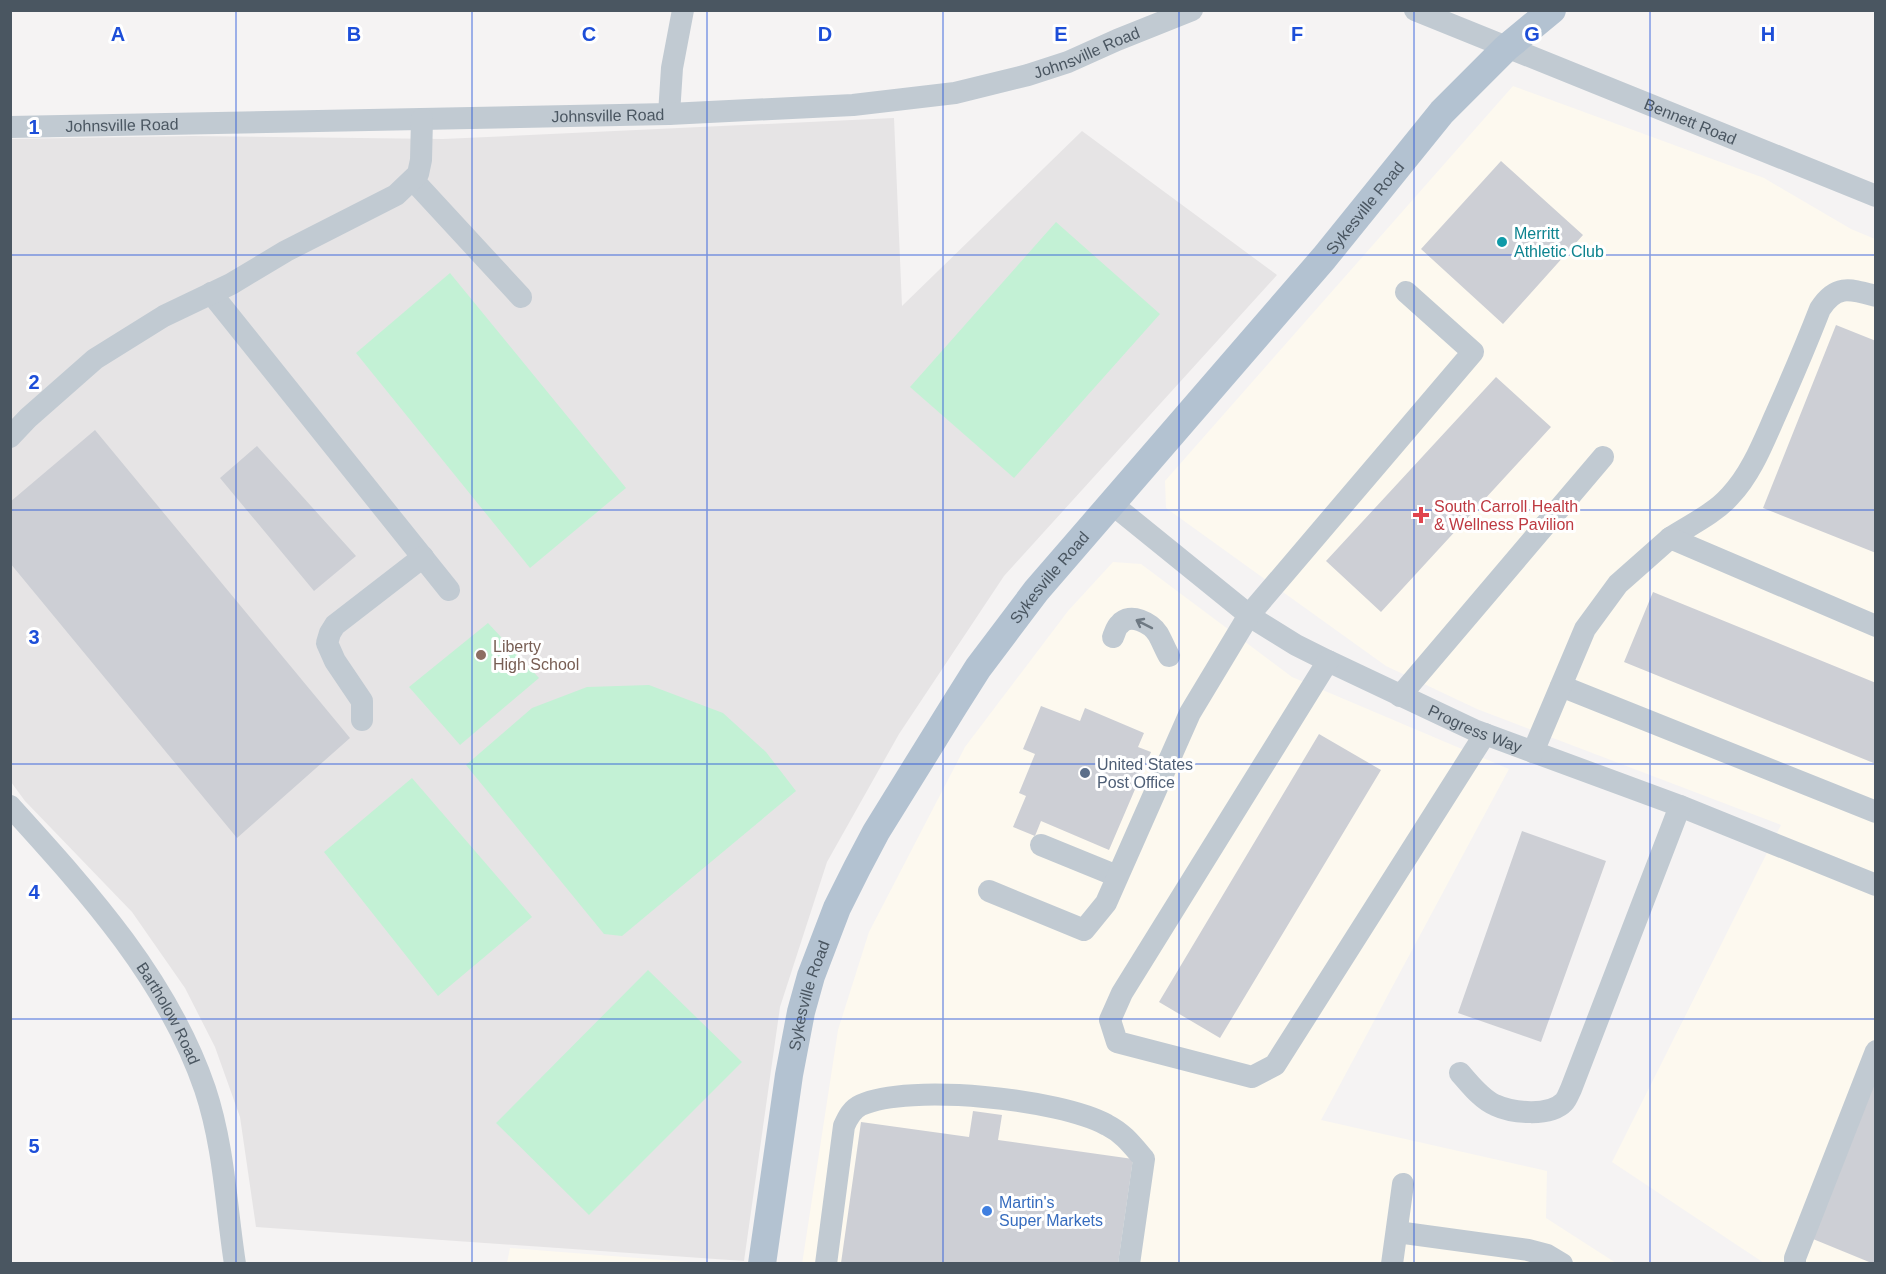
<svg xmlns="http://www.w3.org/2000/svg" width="1886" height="1274" viewBox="0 0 1886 1274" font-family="Arial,sans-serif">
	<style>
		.commercial { fill: #fdf9ef }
		.education { fill: #e6e4e5 }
		.green { fill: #c3f1d5 }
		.building { fill: #cdcfd5 }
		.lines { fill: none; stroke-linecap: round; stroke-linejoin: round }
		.minor { stroke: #c1cad2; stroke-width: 22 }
		.major { stroke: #b3c2d1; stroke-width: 28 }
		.oneway { stroke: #6e7983 }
		.grid { fill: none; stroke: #1d4ed8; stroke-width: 1.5; stroke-opacity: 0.55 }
		.culture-dot { fill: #0f9aa8; stroke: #fff; stroke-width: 2 }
		.health-dot { fill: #e0444e; stroke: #fff; stroke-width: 2 }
		.education-dot { fill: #8d6e63; stroke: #fff; stroke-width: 2 }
		.service-dot { fill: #5c6f8a; stroke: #fff; stroke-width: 2 }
		.shop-dot { fill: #3f7fe0; stroke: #fff; stroke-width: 2 }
		.labels { text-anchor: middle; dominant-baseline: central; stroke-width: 6; stroke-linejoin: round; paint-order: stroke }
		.street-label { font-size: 16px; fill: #4a5661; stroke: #fff }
		.culture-label { font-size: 16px; fill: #0d838f; stroke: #fff; text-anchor: start }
		.health-label { font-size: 16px; fill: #be3a42; stroke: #fff; text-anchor: start }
		.education-label { font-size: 16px; fill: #785e54; stroke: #fff; text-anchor: start }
		.service-label { font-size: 16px; fill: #4e5e75; stroke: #fff; text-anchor: start }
		.shop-label { font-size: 16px; fill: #366cbe; stroke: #fff; text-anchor: start }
		.grid-label { font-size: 20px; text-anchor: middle; font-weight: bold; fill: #1d4ed8; stroke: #fff; stroke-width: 6; stroke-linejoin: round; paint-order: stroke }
	</style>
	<rect width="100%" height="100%" fill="#f5f3f3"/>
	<!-- commercial -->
	<path class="commercial" d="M 1513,86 L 1764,178 L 1851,229 L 1875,239 L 1875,1263 L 1764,1263 L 1612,1162 L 1781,825 L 1477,709 L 1386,666 L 1166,508 L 1165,481 Z
		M 1113,562 L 1141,564 L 1292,677 L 1509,769 L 1321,1120 L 1547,1171 L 1546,1218 L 1616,1263 L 802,1264 L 838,1030 L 869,932 L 965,747 L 1068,611 Z
		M 510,1248 L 702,1263 L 507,1263 Z"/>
	<!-- education -->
	<path class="education" d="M 894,118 L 902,306 L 1082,131 L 1277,275 L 1004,576 L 899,734 L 827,862 L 780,1007 L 744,1261 L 256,1227 L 240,1117 L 215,1047 L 185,988 L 132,912 L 25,801 L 11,782 L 10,139 L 193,136 L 443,139 Z"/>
	<!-- green -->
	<path class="green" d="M 1056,222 L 1160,314 L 1014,478 L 910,387 Z
		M 450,273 L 626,488 L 530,568 L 356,353 Z
		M 488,623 L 539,678 L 460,745 L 409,687 Z
		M 649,685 L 723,713 L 766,752 L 796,791 L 622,936 L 604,934 L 466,765 L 532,708 L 587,687 Z
		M 412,778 L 532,917 L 438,996 L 324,852 Z
		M 648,970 L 742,1062 L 589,1215 L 496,1123 Z"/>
	<!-- building -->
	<path class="building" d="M 1501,161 L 1583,235 L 1503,324 L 1421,249 Z
		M 1836,325 L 1876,341 L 1876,553 L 1763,508 Z
		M 1496,377 L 1551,427 L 1381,612 L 1326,561 Z
		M 95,430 L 350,738 L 237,838 L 10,563 L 10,502 Z
		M 257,446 L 356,556 L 314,591 L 220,478 Z
		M 1653,592 L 1876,683 L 1876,764 L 1624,662 Z
		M 1041,706 L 1080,721 L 1085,708 L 1144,733 L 1138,747 L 1151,752 L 1109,850 L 1041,821 L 1035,836 L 1013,827 L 1026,796 L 1019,793 L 1035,754 L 1023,749 Z
		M 1319,734 L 1381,770 L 1220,1038 L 1159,1002 Z
		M 1522,831 L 1606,861 L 1541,1042 L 1458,1013 Z
		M 1875,1081 L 1876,1264 L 1874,1264 L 1813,1239 Z
		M 973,1111 L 1002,1115 L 998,1140 L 1133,1159 L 1118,1264 L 841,1263 L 861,1122 L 969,1137 Z"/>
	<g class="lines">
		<!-- minor -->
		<g class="minor">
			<path id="s1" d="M 1415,10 L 1876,196"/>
			<path d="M 669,114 L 672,68 L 683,10"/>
			<path id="s2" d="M 10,127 L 669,114 L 853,105 L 955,93 L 1028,75 L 1068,62 L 1117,40 L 1192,10"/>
			<path d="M 413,180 L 521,297"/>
			<path d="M 211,293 L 449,590"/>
			<path d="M 10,437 L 28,418 L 95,359 L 164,316 L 231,284 L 286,251 L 396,195 L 418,174 L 421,160 L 422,119"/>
			<path id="s3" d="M 1112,504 L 1254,619 L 1296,645 L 1328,661 L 1474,730 L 1680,806 L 1876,885"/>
			<path d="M 1670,538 C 1690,525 1714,514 1730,496 C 1751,474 1763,443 1775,416 C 1791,380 1806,345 1820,309 C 1836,284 1850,289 1876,296"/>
			<path d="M 1113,637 C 1115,633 1116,627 1120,624 C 1130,612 1151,623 1158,634 C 1162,641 1165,649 1169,656"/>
			<path d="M 1328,661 L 1122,993 L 1110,1020 L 1117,1042 L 1252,1077 L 1275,1065 L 1485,734"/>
			<path d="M 1561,686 L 1876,812"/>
			<path d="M 1400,696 L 1603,457"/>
			<path d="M 362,720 L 362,701 L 335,661 L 327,643 L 330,633 L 335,625 L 423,557"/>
			<path d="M 1533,752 L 1585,629 L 1618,584 L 1670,538 L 1876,626"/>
			<path id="s4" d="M 10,806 C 87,891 167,978 205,1089 C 224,1146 226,1205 235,1264"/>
			<path d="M 1041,845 L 1117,876"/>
			<path d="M 989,891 L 1084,930 L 1106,903 L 1190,713 L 1249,615 L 1473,352 L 1406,292"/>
			<path d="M 1460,1073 C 1470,1084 1481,1099 1495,1105 C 1512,1113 1550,1117 1564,1102 C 1567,1099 1569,1093 1571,1089 L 1680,806"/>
			<path d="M 1397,1232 L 1528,1250 L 1547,1255 L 1562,1264"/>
			<path d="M 826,1264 L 844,1126 C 848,1117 852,1109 861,1105 C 909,1083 1060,1099 1107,1125 C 1123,1133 1132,1145 1144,1159 L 1129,1264"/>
			<path d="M 1392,1264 L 1403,1184"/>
			<path d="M 1795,1264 L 1795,1258 L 1876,1051"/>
		</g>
		<!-- major -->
		<path class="major" id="s5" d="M 762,1264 L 789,1075 L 801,1012 L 811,976 L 837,908 L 857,868 L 876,832 L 954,706 L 978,668 L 1036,591 L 1324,258 L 1442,112 L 1506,48 L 1552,10"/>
	</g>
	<!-- one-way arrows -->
	<defs><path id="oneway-shaft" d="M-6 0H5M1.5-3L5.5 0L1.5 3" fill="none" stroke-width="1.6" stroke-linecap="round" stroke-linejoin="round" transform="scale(1.5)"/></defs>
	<use class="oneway" href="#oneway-shaft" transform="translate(1144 624) rotate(-153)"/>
	<!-- grid -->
	<path class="grid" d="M 236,10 L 236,1264M 472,10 L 472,1264M 707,10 L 707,1264M 943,10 L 943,1264M 1179,10 L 1179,1264M 1414,10 L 1414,1264M 1650,10 L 1650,1264M 10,255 L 1876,255M 10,510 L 1876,510M 10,764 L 1876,764M 10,1019 L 1876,1019"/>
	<!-- markers -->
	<circle class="culture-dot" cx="1502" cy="242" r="6"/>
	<path class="health-dot" d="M1418 506h6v6h6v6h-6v6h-6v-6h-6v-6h6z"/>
	<circle class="education-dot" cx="481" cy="655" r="6"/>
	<circle class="service-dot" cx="1085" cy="773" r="6"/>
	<circle class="shop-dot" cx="987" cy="1211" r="6"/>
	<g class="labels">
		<!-- street labels -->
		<g class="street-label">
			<text stroke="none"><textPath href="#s2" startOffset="1084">Johnsville Road</textPath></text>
			<text stroke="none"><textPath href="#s2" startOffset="598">Johnsville Road</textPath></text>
			<text stroke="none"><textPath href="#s1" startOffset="297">Bennett Road</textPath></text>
			<text stroke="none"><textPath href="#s2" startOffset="112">Johnsville Road</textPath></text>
			<text stroke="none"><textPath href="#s5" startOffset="1245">Sykesville Road</textPath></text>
			<text stroke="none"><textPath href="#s5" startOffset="759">Sykesville Road</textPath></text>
			<text stroke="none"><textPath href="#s3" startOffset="430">Progress Way</textPath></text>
			<text stroke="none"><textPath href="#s5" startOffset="273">Sykesville Road</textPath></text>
			<text stroke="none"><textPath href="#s4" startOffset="262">Bartholow Road</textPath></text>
		</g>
		<!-- culture labels -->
		<g class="culture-label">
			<text x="1514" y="233">Merritt<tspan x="1514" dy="18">Athletic Club</tspan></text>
		</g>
		<!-- health labels -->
		<g class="health-label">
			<text x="1434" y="506">South Carroll Health<tspan x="1434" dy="18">&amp; Wellness Pavilion</tspan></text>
		</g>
		<!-- education labels -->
		<g class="education-label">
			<text x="493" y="646">Liberty<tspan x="493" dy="18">High School</tspan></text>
		</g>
		<!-- service labels -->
		<g class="service-label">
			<text x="1097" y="764">United States<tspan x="1097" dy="18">Post Office</tspan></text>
		</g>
		<!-- shop labels -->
		<g class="shop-label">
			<text x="999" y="1202">Martin's<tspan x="999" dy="18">Super Markets</tspan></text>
		</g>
	</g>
	<g class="grid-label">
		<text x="118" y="41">A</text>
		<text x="354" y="41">B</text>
		<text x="589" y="41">C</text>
		<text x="825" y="41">D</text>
		<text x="1061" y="41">E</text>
		<text x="1297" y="41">F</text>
		<text x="1532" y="41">G</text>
		<text x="1768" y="41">H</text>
		<text x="34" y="134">1</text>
		<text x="34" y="389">2</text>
		<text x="34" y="644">3</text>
		<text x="34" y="899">4</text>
		<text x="34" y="1153">5</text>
	</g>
	<!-- border -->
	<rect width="1886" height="1274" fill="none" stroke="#4a5661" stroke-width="24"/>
</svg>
